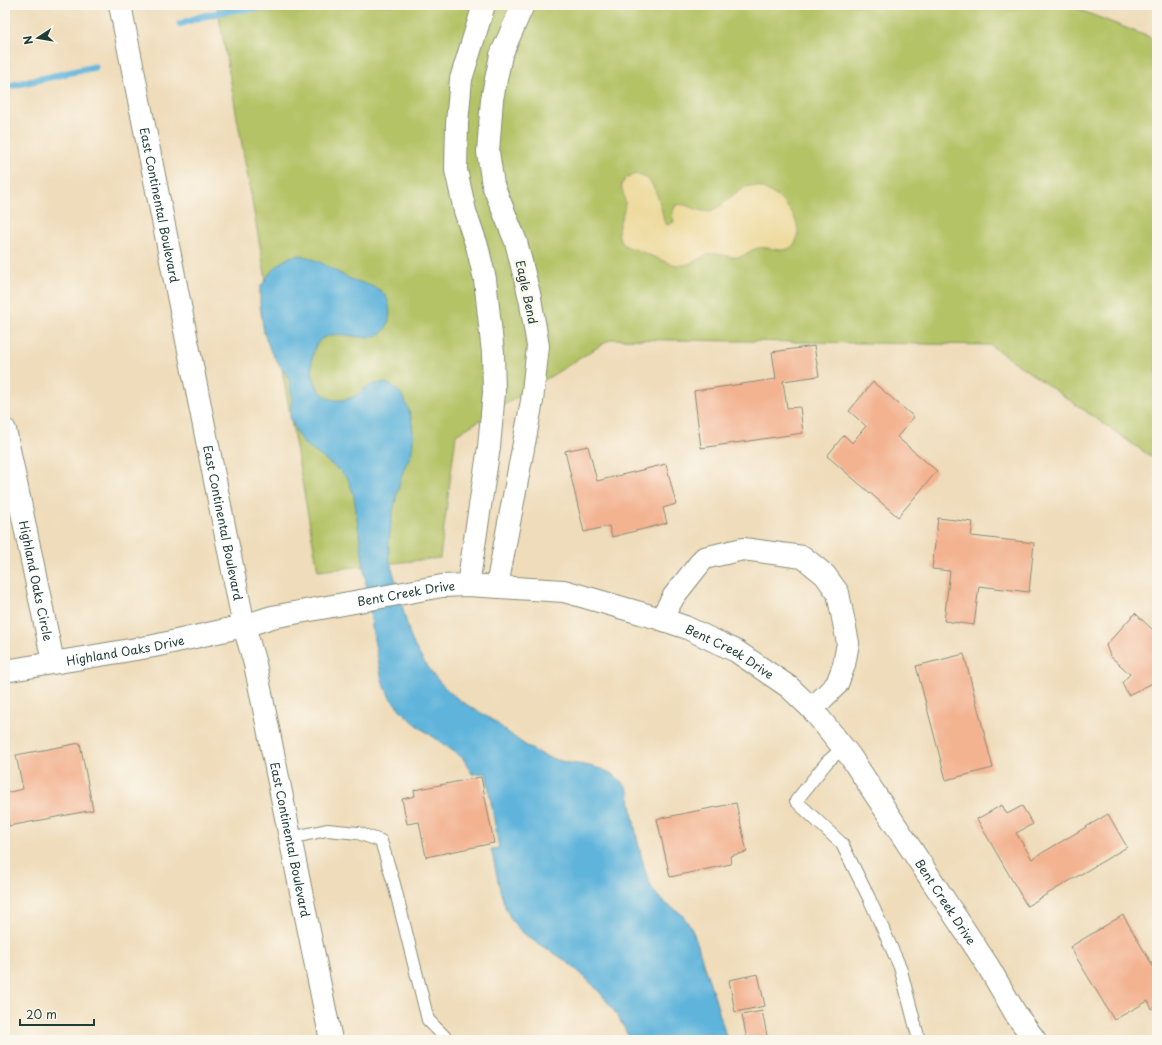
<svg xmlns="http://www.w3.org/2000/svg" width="1162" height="1045" viewBox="0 0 1162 1045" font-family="'Playpen Sans',sans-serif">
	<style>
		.green { fill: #b4c366; stroke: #6a804d }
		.sand { fill: #eeda9e; stroke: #868c69 }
		.water { fill: #5eb4db; stroke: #3e7888 }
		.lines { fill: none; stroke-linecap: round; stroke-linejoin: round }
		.stream { stroke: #5eb4db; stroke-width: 7 }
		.building { fill: #f3b290 }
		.service-casing { stroke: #878c77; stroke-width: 14 }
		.minor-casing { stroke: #878c77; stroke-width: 24 }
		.secondary-casing { stroke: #878c77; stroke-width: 24 }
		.service { stroke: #fff; stroke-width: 12 }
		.minor { stroke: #fff; stroke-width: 22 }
		.secondary { stroke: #fff; stroke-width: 22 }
		.labels { text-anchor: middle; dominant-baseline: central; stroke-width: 4; stroke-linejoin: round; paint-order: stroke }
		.street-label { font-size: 12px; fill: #1f3d34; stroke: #fbf7ec }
	</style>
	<rect width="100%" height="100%" fill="#fbf7ec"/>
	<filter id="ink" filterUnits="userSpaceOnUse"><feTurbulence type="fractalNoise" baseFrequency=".025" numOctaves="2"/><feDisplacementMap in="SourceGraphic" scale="8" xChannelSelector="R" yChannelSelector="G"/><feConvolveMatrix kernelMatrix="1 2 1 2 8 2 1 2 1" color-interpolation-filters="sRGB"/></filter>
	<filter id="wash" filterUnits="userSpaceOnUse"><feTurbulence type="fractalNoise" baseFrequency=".012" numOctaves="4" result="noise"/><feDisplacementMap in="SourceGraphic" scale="16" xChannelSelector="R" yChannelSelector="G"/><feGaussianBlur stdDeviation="0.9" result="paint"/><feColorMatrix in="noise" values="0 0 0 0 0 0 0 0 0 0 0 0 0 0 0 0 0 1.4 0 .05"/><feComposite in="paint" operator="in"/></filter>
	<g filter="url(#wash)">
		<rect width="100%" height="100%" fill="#efdcba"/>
		<!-- green -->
		<path class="green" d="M 217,5 L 1067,5 L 1157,40 L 1157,459 L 1153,458 L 990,345 L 611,339 L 456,435 L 440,558 L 318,571 Z"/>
		<!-- sand -->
		<path class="sand" d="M 637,174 C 655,176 661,206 664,221 L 666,224 L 668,225 L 674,222 L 672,213 L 676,205 C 688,202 697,213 708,211 C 724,209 733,189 749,186 C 772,183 809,221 795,243 C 786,257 769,245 758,248 C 751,249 745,256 739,257 C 730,258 721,253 712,254 C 700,256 690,267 678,265 C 668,264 658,258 649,255 C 641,251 632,249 624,245 C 611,230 624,220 625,203 C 625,197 622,191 621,185 L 627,177 Z"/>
		<!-- water -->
		<path class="water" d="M 299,255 C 320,259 333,271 351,279 C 360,283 377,286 383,293 C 393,303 392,327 380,334 C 363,344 341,328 323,338 C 314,343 311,358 312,368 C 314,390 327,406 350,398 C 357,396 362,389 369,386 C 390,377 401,390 408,408 C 413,421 415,441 411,454 C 408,461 404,467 402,475 C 396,496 387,533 389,555 C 390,566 395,577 398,588 C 402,605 406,622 411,638 C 418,656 437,682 452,694 C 465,706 482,712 495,722 C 513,736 532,753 554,759 C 574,766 597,763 615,776 C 618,779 625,784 627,788 C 631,796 631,808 633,817 C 637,839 642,863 650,884 C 653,892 661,900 668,905 C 673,909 679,911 682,915 C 686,919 689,925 692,930 C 697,940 700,952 703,963 C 712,988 720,1014 727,1040 L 630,1040 C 616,1008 595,984 567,962 C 548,947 523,940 510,917 C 499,897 497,871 491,849 L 499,848 L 486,773 L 472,774 L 463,758 L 422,729 L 404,714 L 390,698 L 382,680 L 373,634 L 354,496 L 348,479 L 339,470 L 304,444 L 297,434 L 290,417 L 292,398 L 289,379 L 271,352 L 264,333 L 260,306 L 260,288 L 270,273 L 280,263 L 290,257 Z"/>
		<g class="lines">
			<!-- stream -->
			<path class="stream" d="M 180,24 L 200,17 L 230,10 L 307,5
				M 5,87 L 95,67"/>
		</g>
		<g id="blocks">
			<!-- building -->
			<path class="building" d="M 814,346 L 819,376 L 783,381 L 787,408 L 800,407 L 803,433 L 701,448 L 694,391 L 776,379 L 772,352 Z
				M 873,382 L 914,417 L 897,437 L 937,471 L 898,517 L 827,456 L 844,435 L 852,443 L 866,426 L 849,411 Z
				M 588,446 L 597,481 L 666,464 L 676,504 L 663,508 L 667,523 L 612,537 L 609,526 L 584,532 L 565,451 Z
				M 938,518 L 973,522 L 971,536 L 1034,543 L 1029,592 L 979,586 L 974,625 L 944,621 L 950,571 L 932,569 Z
				M 1135,613 L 1156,633 L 1157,631 L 1157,687 L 1153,683 L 1128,695 L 1122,683 L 1130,674 L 1110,656 L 1106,645 Z
				M 964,654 L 993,768 L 946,780 L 916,666 Z
				M 80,743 L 93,810 L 9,826 L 5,806 L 5,793 L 23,789 L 16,755 Z
				M 481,777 L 494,843 L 426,857 L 419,822 L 407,824 L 402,799 L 415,796 L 414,790 Z
				M 736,803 L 747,852 L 730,856 L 731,864 L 670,877 L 657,819 Z
				M 1002,805 L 1007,814 L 1022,806 L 1033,824 L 1016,833 L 1032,859 L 1108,814 L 1127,847 L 1027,906 L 977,819 Z
				M 1123,915 L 1157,973 L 1157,1006 L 1152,1009 L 1148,1001 L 1114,1020 L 1070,947 Z
				M 758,974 L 765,1006 L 735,1012 L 729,980 Z
				M 762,1011 L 768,1040 L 747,1040 L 742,1015 Z"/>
		</g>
	</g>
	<g filter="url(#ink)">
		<use href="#blocks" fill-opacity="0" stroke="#878c77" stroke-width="1"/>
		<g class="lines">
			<!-- service casing -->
			<g class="service-casing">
				<path id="service" d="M 843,748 L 827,762 L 796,801 L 842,844 L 869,898 L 900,967 L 919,1040
					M 290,838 L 327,830 L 358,833 L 381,841 L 394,884 L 428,1020 L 448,1040"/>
			</g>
			<!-- minor casing -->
			<g class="minor-casing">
				<g id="minor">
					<path id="s1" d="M 5,430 L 53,662"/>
					<path d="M 468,585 L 489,447 L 494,392 L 493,353 L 485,279 L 477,246 L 465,211 L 456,170 L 457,123 L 461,79 L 484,5"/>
					<path d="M 497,586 L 532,401 L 538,346 L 530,298 L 516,242 L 493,185 L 488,152 L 492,99 L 501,55 L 523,5"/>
					<path d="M 661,619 L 674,596 L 704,558 L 743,549 L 803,557 L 825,575 L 838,593 L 848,643 L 844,665 L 837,684 L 812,709"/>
					<path id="s2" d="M 5,671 L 154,646 L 244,626 L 272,617 L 442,586 L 468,585 L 564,591 L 661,619 L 685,627 L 736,651 L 789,687 L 812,709 L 850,756 L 988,966 L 1017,1016 L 1035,1040"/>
				</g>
			</g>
			<!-- secondary casing -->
			<g class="secondary-casing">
				<g id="secondary">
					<path id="s3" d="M 120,5 L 244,626 L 255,664 L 331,1040"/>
				</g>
			</g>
			<!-- service -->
			<use href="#service" class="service"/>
			<!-- minor -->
			<use href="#minor" class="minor"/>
			<!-- secondary -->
			<use href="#secondary" class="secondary"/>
		</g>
	</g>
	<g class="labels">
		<!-- street labels -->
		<g class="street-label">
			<text stroke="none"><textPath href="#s3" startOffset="204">East Continental Boulevard</textPath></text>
			<text transform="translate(527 292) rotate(78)">Eagle Bend</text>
			<text stroke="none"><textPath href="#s3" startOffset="528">East Continental Boulevard</textPath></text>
			<text stroke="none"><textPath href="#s1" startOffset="154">Highland Oaks Circle</textPath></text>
			<text stroke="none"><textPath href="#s2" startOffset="409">Bent Creek Drive</textPath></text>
			<text stroke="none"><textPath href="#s2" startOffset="122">Highland Oaks Drive</textPath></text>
			<text stroke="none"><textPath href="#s2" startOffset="745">Bent Creek Drive</textPath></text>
			<text stroke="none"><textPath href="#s3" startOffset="852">East Continental Boulevard</textPath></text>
			<text stroke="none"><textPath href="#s2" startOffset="1081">Bent Creek Drive</textPath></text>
		</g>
	</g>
	<!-- margin -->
	<rect width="1162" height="1045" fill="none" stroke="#fbf7ec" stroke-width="20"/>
	<!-- north arrow -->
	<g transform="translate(38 38) rotate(258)" stroke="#fbf7ec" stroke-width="3" paint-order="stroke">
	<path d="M0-3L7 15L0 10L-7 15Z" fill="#1f3d34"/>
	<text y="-6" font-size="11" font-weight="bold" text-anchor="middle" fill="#1f3d34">N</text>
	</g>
	<!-- scale -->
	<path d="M20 1019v6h74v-6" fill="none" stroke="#1f3d34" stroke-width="2"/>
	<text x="26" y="1019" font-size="12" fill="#1f3d34" stroke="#fbf7ec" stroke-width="3" paint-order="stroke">20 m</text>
</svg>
